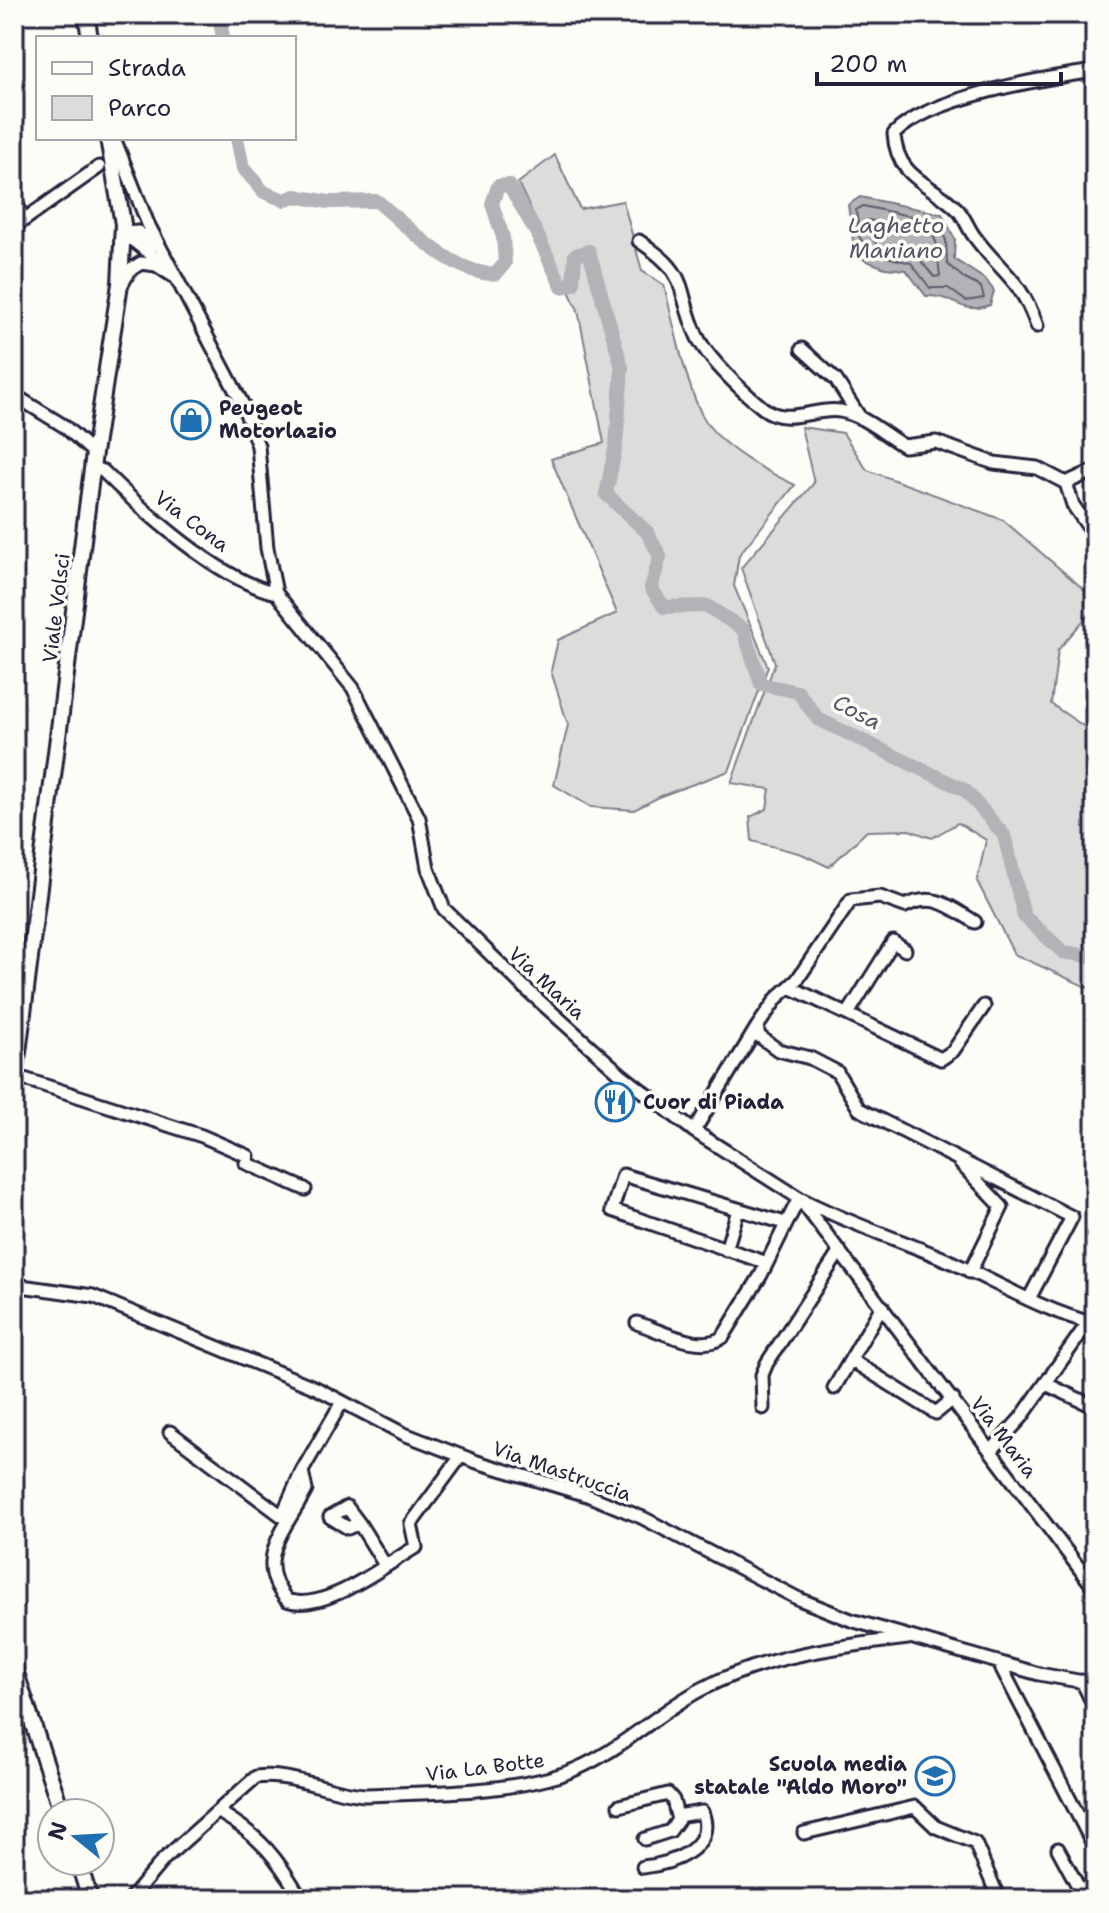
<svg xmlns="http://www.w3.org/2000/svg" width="1109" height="1913" viewBox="0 0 1109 1913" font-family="'Shantell Sans',sans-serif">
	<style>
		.green { fill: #dddcdb; stroke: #807f8b; stroke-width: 2 }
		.water { fill: #b2b2b7; stroke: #787885; stroke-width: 2 }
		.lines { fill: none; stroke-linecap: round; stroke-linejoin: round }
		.shore { stroke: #5c5c6d; stroke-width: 2 }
		.river { stroke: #b2b2b7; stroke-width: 14 }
		.minor-casing { stroke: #22223b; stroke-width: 17 }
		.major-casing { stroke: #22223b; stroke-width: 20 }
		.minor { stroke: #fdfcf7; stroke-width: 11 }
		.major { stroke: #fdfcf7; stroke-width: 14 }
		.labels { text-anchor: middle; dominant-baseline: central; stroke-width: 7; stroke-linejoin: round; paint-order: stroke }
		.poi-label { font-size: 20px; font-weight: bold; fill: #22223b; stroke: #fdfcf7; text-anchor: start }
		.street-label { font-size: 20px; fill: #22223b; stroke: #fdfcf7 }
		.water-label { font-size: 22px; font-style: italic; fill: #545466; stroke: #fdfcf7 }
	</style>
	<rect width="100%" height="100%" fill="#fdfcf7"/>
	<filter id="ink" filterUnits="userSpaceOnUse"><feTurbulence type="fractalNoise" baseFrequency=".0125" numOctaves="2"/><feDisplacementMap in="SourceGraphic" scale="16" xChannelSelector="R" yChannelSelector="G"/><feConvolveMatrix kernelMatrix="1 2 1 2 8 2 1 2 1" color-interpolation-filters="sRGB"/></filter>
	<g filter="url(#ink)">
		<!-- green -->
		<path class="green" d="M 555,155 L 580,209 L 623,201 L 642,271 L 664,285 C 672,317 689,402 709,426 C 730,453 766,471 795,485 L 739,555 L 734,586 L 768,667 L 729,771 L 661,796 L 634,810 L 591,807 L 554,785 L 568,725 L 551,671 L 558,640 L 617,613 L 551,459 L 604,443 L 578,310 L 518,183 Z
			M 801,427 L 843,433 L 867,470 L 1003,520 L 1095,599 L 1095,607 L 1058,650 L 1051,704 L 1095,734 L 1095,991 L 1014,954 L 977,881 L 986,840 L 958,823 L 932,838 L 909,830 L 867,831 L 829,867 L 802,854 L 752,841 L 750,817 L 767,809 L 770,789 L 731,783 L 775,663 L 741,568 L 814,483 Z"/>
		<!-- water -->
		<path class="water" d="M 860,197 L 942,214 L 955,239 L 954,259 L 986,280 L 994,291 L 990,305 C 960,316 955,295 926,296 L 906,270 L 885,268 L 864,260 L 853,241 L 848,205 Z"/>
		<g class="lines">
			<!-- shore -->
			<path class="shore" d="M 863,206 L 937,222 L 946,240 L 947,264 L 965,279 L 981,287 L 984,298 L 966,301 L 948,288 L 930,288 L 911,263 L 870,253 L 860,238 L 856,210 Z
				M 868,220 L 931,231 L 936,242 L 940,276 L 934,277 L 916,255 L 877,245 L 870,234 Z"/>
			<!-- river -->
			<path class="river" d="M 219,14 L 223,38
				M 237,138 L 243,168 L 264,192 L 284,200 L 295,196 L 329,202 L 377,201 C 407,226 455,276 496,274 L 505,263 L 503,237 L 492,204 L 498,186 L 509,185 L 536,232 L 562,287 L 573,284 L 575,255 L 589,251 L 622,368 L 616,445 L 606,494 L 647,532 L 660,556 L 651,588 L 664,607 L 707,606 L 743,629 L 761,684 L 798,692 L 818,719 L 965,790 L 1004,835 L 1024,916 L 1063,952 L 1095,957"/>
			<!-- minor casing -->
			<g class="minor-casing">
				<path id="minor" d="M 114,138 L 148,224 L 243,405 L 258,446 L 267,548 L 276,593 L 353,688 L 419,818 L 428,868 L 444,909 L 526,989 L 622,1075 L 694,1131 L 799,1198 L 1095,1589
					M 14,197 L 23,218
					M 14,227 L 99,167
					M 123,233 L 166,266
					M 123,233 L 138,232 L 156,245
					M 639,241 C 692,276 675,287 697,336 C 707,358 744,393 763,408 C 788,427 814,407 840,411 C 865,416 882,433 904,446 L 936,442 L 994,463 L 1037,468 L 1066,483
					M 121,286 L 130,270 L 141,263 L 156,265 L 173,276
					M 1037,326 C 1020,277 1001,273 974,236 C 968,228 965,218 958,210 C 932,183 897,180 894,134 C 929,97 1044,78 1095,71
					M 802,349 L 836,380 L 859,416
					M 14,395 L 64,426 L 94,453
					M 92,468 L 103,471 C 144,512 219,580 276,593
					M 1095,470 L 1066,483 L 1073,505 L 1089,528 L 1095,557
					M 975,922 C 949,906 934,892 905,906 L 880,897 L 851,900 L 797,980 L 777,998 L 757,1027 L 759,1036 L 778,1050 L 810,1058 L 837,1072 L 859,1109 L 1072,1217 L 1029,1299
					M 790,987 L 941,1059 L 953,1051 L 984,1006
					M 849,1012 L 893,942 L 905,950
					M 15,1076 L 202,1136 L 248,1156 L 246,1163 L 305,1189
					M 694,1131 L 757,1027
					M 960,1163 L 1002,1207 L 970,1272
					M 726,1250 L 738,1210
					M 767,1263 L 612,1210 L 623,1175 L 785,1223
					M 14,1285 L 93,1296 L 316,1388 L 404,1434 L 477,1462 L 587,1495 L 643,1518 L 799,1599 L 851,1620 L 1039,1674 L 1095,1684
					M 637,1323 C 661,1331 701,1353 723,1337 L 761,1275 L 799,1198 C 847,1223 898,1239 947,1260 C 996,1282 1043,1311 1095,1324
					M 851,1360 L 936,1413 L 953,1399
					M 1046,1384 L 1095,1407
					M 834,1388 L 882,1306
					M 342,1402 L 302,1471 L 306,1490 C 286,1529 252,1560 287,1600 C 323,1614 383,1566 416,1547 L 411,1524 L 461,1456
					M 763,1408 L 762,1375 L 767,1363 L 840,1251
					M 170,1432 L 282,1516 L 302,1471
					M 992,1450 L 1021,1418 L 1095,1313
					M 359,1523 L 347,1507 L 330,1517 L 348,1528 L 359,1523 L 385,1565
					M 999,1663 L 1095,1848
					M 1082,1681 L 1095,1708
					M 619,1806 L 668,1794 L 673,1800 L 678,1820 L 670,1831 L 645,1839
					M 219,1812 C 260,1836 278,1858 301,1899
					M 804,1833 L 915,1807 L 936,1827 L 975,1843 L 999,1899
					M 1058,1849 L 1085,1899
					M 643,1867 C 671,1864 717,1849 702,1812 L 677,1816
					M 130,1899 L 164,1859 L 256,1777 C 291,1772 329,1793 365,1795 C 424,1793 508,1793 563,1774 C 616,1756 654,1714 702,1689 C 763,1656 840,1646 908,1638"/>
			</g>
			<!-- major casing -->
			<g class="major-casing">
				<path id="major" d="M 86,14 L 90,38
					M 14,1084 L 94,453 L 120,284 L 123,224 L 108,138
					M 14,1667 L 62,1813
					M 78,1861 L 90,1899"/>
			</g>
			<!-- minor -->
			<use href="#minor" class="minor"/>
			<!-- major -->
			<use href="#major" class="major"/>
		</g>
	</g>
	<!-- icons -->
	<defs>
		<g id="shop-ring" transform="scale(2)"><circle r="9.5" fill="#fdfcf7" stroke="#1f6fb2" stroke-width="1.5"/><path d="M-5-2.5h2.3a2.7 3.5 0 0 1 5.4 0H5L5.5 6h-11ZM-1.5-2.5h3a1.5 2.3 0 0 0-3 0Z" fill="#1f6fb2"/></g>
		<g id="restaurant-ring" transform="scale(2)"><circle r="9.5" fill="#fdfcf7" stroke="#1f6fb2" stroke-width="1.5"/><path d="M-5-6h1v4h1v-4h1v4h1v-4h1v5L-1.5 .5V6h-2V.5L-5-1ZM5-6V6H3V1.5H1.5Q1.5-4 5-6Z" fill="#1f6fb2"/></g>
		<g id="school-ring" transform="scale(2)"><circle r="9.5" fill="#fdfcf7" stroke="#1f6fb2" stroke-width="1.5"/><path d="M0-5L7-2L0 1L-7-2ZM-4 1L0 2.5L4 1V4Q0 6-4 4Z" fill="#1f6fb2"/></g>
	</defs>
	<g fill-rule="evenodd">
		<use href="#shop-ring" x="191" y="420"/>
		<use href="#restaurant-ring" x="615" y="1102"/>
		<use href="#school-ring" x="935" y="1776"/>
	</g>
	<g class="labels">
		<!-- poi labels -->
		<g class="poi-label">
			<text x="219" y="408">Peugeot<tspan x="219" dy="23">Motorlazio</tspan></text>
			<text x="643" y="1102">Cuor di Piada</text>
			<text x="907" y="1764" text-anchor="end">Scuola media<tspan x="907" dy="23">statale "Aldo Moro"</tspan></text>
		</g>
		<!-- street labels -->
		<g class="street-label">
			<text transform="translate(192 521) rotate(37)">Via Cona</text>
			<text transform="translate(56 608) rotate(-83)">Viale Volsci</text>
			<text transform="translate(547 983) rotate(43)">Via Maria</text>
			<text transform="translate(1004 1437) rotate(53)">Via Maria</text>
			<text transform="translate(562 1471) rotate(19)">Via Mastruccia</text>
			<text transform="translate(485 1767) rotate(-7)">Via La Botte</text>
		</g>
		<!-- water labels -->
		<g class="water-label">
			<text x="896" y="225">Laghetto<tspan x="896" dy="25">Maniano</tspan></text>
			<text transform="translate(857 712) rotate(28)">Cosa</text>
		</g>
	</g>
	<!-- margin -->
	<rect width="1109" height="1913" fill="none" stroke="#fdfcf7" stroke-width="48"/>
	<rect x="24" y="24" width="1061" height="1865" fill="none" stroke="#22223b" stroke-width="3" filter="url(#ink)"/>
	<!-- legend -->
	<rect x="36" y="36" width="260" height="104" fill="#fdfcf7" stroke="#a5a5ac" stroke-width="2"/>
	<rect x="52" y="62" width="40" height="12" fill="#fdfcf7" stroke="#a5a5ac" stroke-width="2"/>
	<text x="108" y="76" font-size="24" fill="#22223b">Strada</text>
	<rect x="52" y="96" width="40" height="24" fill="#dddcdb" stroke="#a5a5ac" stroke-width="2"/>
	<text x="108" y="116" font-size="24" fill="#22223b">Parco</text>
	<!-- north arrow -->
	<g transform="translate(76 1837) rotate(288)"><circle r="38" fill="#fdfcf7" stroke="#a5a5ac" stroke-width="2"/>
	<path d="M0-6L14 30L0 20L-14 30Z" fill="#1f6fb2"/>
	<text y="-12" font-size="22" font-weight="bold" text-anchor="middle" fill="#22223b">N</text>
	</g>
	<!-- scale -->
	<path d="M817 72v12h244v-12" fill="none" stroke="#22223b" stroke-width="4"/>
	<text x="829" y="72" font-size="24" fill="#22223b" stroke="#fdfcf7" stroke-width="6" paint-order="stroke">200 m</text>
</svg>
